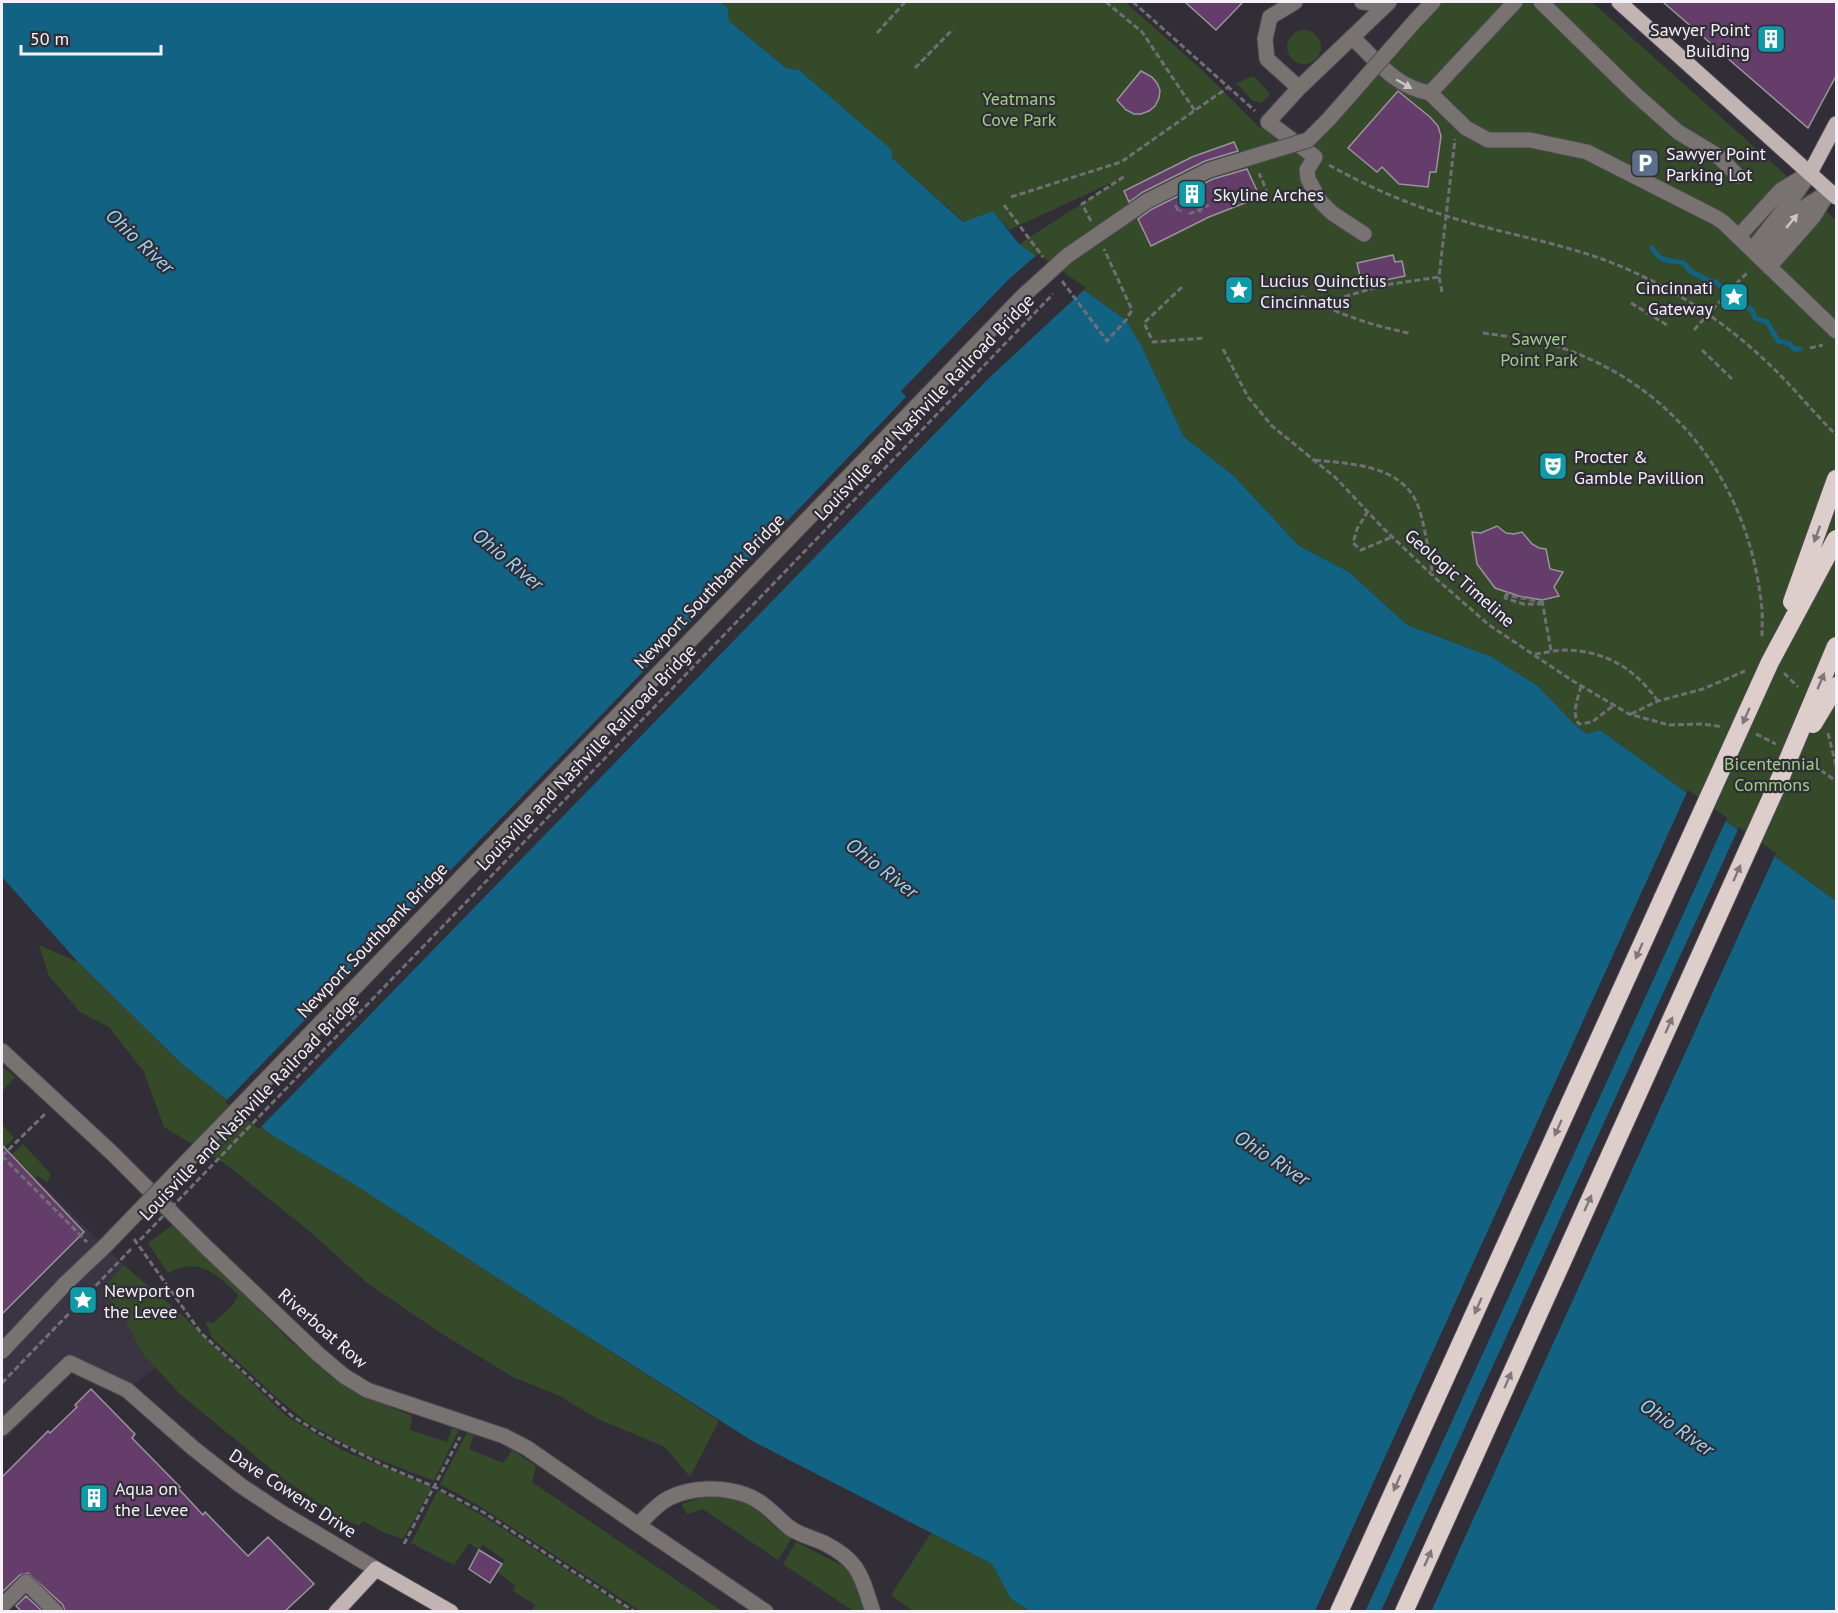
<svg xmlns="http://www.w3.org/2000/svg" width="1838" height="1613" viewBox="0 0 1838 1613" font-family="'PT Sans',sans-serif">
	<style>
		.built { fill: #3a3443 }
		.green { fill: #344a28 }
		.water { fill: #126383 }
		.pier { fill: #312e37 }
		.lines { fill: none; stroke-linecap: round; stroke-linejoin: round }
		.stream { stroke: #126383; stroke-width: 5 }
		.building { fill: #643d6b; stroke: #9b939d; stroke-width: 1.5 }
		.minor-casing { stroke: #4c4952; stroke-width: 17 }
		.major-casing { stroke: #4c4952; stroke-width: 17 }
		.highway-casing { stroke: #4c4952; stroke-width: 20 }
		.path { stroke: #716e76; stroke-width: 3; stroke-dasharray: 6 3; stroke-linecap: butt }
		.minor { stroke: #787271; stroke-width: 15 }
		.major { stroke: #c1b4b2; stroke-width: 15 }
		.highway { stroke: #ddcecb; stroke-width: 18 }
		.minor-bridge-casing { stroke: #4c4952; stroke-width: 17; stroke-linecap: butt }
		.highway-bridge-casing { stroke: #4c4952; stroke-width: 20; stroke-linecap: butt }
		.path-bridge { stroke: #716e76; stroke-width: 3; stroke-dasharray: 6 3; stroke-linecap: butt }
		.minor-bridge { stroke: #787271; stroke-width: 15 }
		.highway-bridge { stroke: #ddcecb; stroke-width: 18 }
		.oneway { fill: #c9c5c9 }
		.oneway2 { fill: #7e767a }
		.labels { text-anchor: middle; dominant-baseline: central; stroke-width: 4.5; stroke-linejoin: round; paint-order: stroke }
		.poi-label { font-size: 18px; fill: #f4f2f8; stroke: #312e37; text-anchor: start }
		.park-label { font-size: 18px; fill: #9dd182; stroke: #312e37 }
		.street-label { font-size: 18px; fill: #f4f2f8; stroke: #312e37 }
		.water-label { font-size: 20px; font-style: italic; fill: #9dd6f3; stroke: #312e37 }
	</style>
	<rect width="100%" height="100%" fill="#312e37"/>
	<!-- built -->
	<path class="built" d="M 2,1145 L 124,1265 L 201,1333 L 127,1390 L 72,1373 L 2,1442 Z"/>
	<!-- green -->
	<path class="green" d="M 720,2 L 1125,2 L 1202,70 L 1261,129 L 1268,122 L 1304,151 L 1434,2 L 1592,2 L 1836,220 L 1836,901 L 1600,730 L 1588,734 L 1573,723 L 1538,686 L 1492,657 L 1407,625 L 1349,572 L 1299,546 L 1234,476 L 1184,437 L 1142,347 L 1126,320 L 1019,244 L 1120,179 L 1009,230 L 993,211 L 964,222 L 892,158 L 891,150 L 799,70 L 786,68 L 729,21 L 728,8 Z
		M1287 47a17 17 0 1 1 34 0a17 17 0 1 1-34 0Z
		M 1254,76 L 1270,94 L 1266,99 L 1260,103 L 1252,100 L 1236,83 Z
		M 39,945 L 78,962 L 182,1064 L 273,1136 L 360,1188 L 560,1319 L 719,1421 L 690,1477 L 665,1447 L 598,1419 L 558,1395 L 513,1377 L 439,1332 L 366,1282 L 309,1231 L 227,1165 L 164,1127 L 144,1072 L 109,1027 L 80,1012 L 49,976 Z
		M 2,1066 L 15,1077 L 2,1092 Z
		M 2,1124 L 14,1138 L 4,1148 L 2,1145 Z
		M 23,1144 L 51,1174 L 47,1183 L 38,1176 L 35,1178 L 11,1155 Z
		M 174,1224 L 288,1339 L 334,1379 L 354,1392 L 412,1416 L 410,1430 L 447,1442 L 452,1428 L 459,1430 L 434,1481 L 360,1452 L 309,1424 L 277,1398 L 212,1338 L 205,1321 L 213,1323 L 233,1305 L 238,1295 C 217,1274 198,1256 168,1273 L 148,1243 Z
		M 124,1265 L 182,1315 L 285,1415 L 342,1450 L 432,1487 L 403,1539 L 385,1533 L 363,1521 L 359,1526 L 339,1517 L 282,1478 L 180,1394 L 142,1353 L 121,1311 L 101,1291 Z
		M 467,1432 L 474,1435 L 469,1449 L 503,1463 L 512,1450 L 536,1466 L 532,1482 L 722,1611 L 640,1611 L 481,1507 L 440,1484 Z
		M 438,1490 L 480,1514 L 631,1611 L 531,1611 L 535,1605 L 513,1591 L 516,1586 L 497,1572 L 505,1560 L 483,1545 L 479,1550 L 469,1543 L 454,1565 L 411,1543 Z
		M 726,1497 L 748,1501 L 777,1529 L 792,1538 L 778,1560 L 703,1509 L 687,1514 L 681,1504 L 701,1498 Z
		M 931,1533 L 992,1564 L 1011,1599 L 1030,1611 L 913,1611 L 891,1595 Z
		M 796,1542 L 849,1569 L 859,1587 L 868,1611 L 853,1611 L 783,1564 Z"/>
	<!-- water -->
	<path class="water" d="M 2,2 L 720,2 L 728,8 L 729,21 L 786,68 L 799,70 L 892,150 L 892,158 L 963,222 L 993,211 L 1019,244 L 1126,320 L 1142,347 L 1184,437 L 1234,476 L 1299,546 L 1349,572 L 1407,625 L 1492,657 L 1538,686 L 1573,723 L 1587,734 L 1600,730 L 1836,901 L 1836,1611 L 1030,1611 L 1011,1599 L 992,1564 L 754,1442 L 560,1319 L 360,1188 L 273,1136 L 182,1064 L 78,962 L 2,877 Z"/>
	<!-- pier -->
	<path class="pier" d="M 1038,254 L 1086,288 L 988,379 L 259,1129 L 225,1102 L 611,705 L 906,397 L 901,391 L 1010,278 Z
		M 1688,790 L 1727,818 L 1365,1612 L 1315,1611 Z
		M 1739,827 L 1776,853 L 1431,1612 L 1381,1611 Z"/>
	<g class="lines">
		<!-- stream -->
		<path class="stream" d="M 1652,248 C 1662,264 1668,259 1684,263 L 1690,271 L 1709,281 L 1716,282 L 1739,302 L 1752,310 L 1755,318 L 1767,322 L 1778,341 L 1790,344 L 1794,349 L 1800,349"/>
	</g>
	<!-- building -->
	<path class="building" d="M 1185,2 L 1243,2 L 1216,30 Z
		M 1663,2 L 1836,2 L 1836,76 L 1808,128 Z
		M 1141,71 L 1152,77 L 1157,83 L 1160,90 L 1159,98 L 1155,106 L 1149,111 L 1141,114 L 1134,114 L 1126,110 L 1117,100 Z
		M 1398,91 L 1430,117 L 1438,126 L 1441,136 L 1436,172 L 1430,172 L 1428,187 L 1399,184 L 1382,167 L 1377,172 L 1348,148 Z
		M 1234,142 L 1238,151 L 1205,161 L 1143,192 L 1129,202 L 1124,191 L 1192,157 Z
		M 1247,169 L 1260,197 L 1209,217 L 1151,246 L 1138,219 L 1152,209 L 1213,179 Z
		M 1393,255 L 1395,262 L 1402,261 L 1405,276 L 1362,285 L 1357,263 Z
		M 1497,526 L 1506,533 L 1514,534 L 1522,532 L 1532,544 L 1539,548 L 1546,549 L 1550,569 L 1563,572 L 1554,587 L 1559,596 L 1542,600 L 1519,596 L 1495,588 L 1477,564 L 1472,532 L 1481,533 Z
		M 2,1145 L 84,1232 L 2,1314 Z
		M 91,1389 L 135,1434 L 132,1438 L 180,1487 L 178,1488 L 203,1515 L 205,1512 L 248,1556 L 268,1537 L 314,1584 L 285,1611 L 65,1611 L 63,1605 L 28,1573 L 20,1575 L 2,1592 L 2,1477 L 48,1431 L 50,1433 L 77,1407 L 75,1405 Z
		M 479,1550 L 502,1564 L 490,1583 L 469,1569 Z
		M 26,1596 L 42,1611 L 21,1611 L 16,1606 Z"/>
	<g class="lines">
		<!-- minor casing -->
		<g class="minor-casing">
			<path id="minor" d="M 1295,2 L 1270,17 L 1265,39 L 1267,59 L 1299,88 L 1389,2
				M 1362,2 L 1387,4
				M 1515,2 L 1430,93 L 1466,128 L 1488,140 L 1530,140 L 1587,152 L 1717,218 L 1724,223 L 1836,331
				M 1541,2 L 1634,93 L 1678,132 L 1718,156 L 1738,176
				M 1415,21 L 1433,2
				M 1352,37 C 1377,61 1395,87 1430,93
				M 1299,88 L 1268,122 L 1315,157 L 1307,170 L 1308,179 L 1320,201 L 1332,213 L 1364,234
				M 1738,237 L 1781,190 L 1810,173
				M 1752,250 L 1792,199 L 1808,176
				M 1760,258 L 1803,208 L 1830,191
				M 1769,267 L 1814,216 L 1826,196
				M 2,1051 L 112,1153 L 207,1248 L 318,1354 L 344,1376 L 367,1390 L 504,1436 L 527,1448 L 638,1525 L 766,1612
				M 2,1351 L 65,1284
				M 2,1428 L 70,1363 L 127,1390 L 193,1448 L 240,1485 L 282,1513 L 376,1569
				M 638,1525 C 647,1516 657,1504 669,1498 C 691,1487 723,1486 746,1495 C 764,1501 776,1517 790,1528 C 800,1535 813,1538 824,1543 C 860,1561 861,1576 873,1612
				M 2,1606 L 26,1582 L 56,1612"/>
		</g>
		<!-- major casing -->
		<g class="major-casing">
			<path id="major" d="M 1619,2 L 1836,197
				M 1810,173 L 1836,124
				M 336,1612 L 376,1569 L 451,1612"/>
		</g>
		<!-- highway casing -->
		<g class="highway-casing">
			<path id="highway" d="M 1339,1612 L 1663,898
				M 1404,1612 L 1782,774"/>
		</g>
		<!-- path -->
		<path class="path" d="M 1106,2 L 1142,32 L 1195,111
			M 1133,2 L 1255,111
			M 877,33 L 905,2
			M 915,68 L 953,29
			M 1329,165 C 1379,193 1430,213 1485,227 C 1534,240 1583,249 1629,270 C 1681,293 1730,326 1771,366 C 1794,388 1814,413 1836,435
			M 1256,196 L 1267,192 L 1259,173
			M 1011,197 L 1121,162 L 1227,88
			M 1004,205 L 1043,257
			M 1175,205 L 1179,212 L 1181,210
			M 1198,207 L 1201,213
			M 1189,214 L 1209,205
			M 1091,221 L 1082,204 L 1125,176
			M 1062,281 L 1107,341 L 1126,320 L 1132,310 L 1104,249
			M 1736,284 L 1749,271
			M 1182,287 L 1144,323 L 1153,342 L 1205,338
			M 1442,292 L 1439,277 L 1455,139
			M 1301,296 C 1338,313 1368,325 1409,333
			M 1631,303 L 1667,325
			M 1334,311 L 1343,297 L 1385,285 L 1439,277
			M 1694,330 L 1723,298
			M 1483,333 C 1508,337 1534,338 1559,347 C 1674,385 1747,482 1761,601 C 1763,613 1762,626 1762,638
			M 1810,348 L 1823,345
			M 1223,349 L 1248,397 L 1272,426 L 1336,478 L 1381,526 L 1433,576 L 1489,625 L 1573,681 L 1629,714 L 1669,725 L 1703,724 L 1723,727
			M 1702,350 L 1732,379
			M 1315,460 C 1349,464 1395,464 1415,499 C 1424,516 1429,556 1433,576
			M 1368,511 L 1357,529 L 1353,543 L 1361,550 L 1392,537
			M 1507,592 L 1506,595 L 1543,602
			M 1506,595 L 1505,598 L 1523,604 L 1543,604
			M 1542,600 L 1551,651
			M 1535,654 C 1545,653 1557,650 1567,650 C 1606,651 1635,669 1657,700
			M 1784,673 L 1798,687
			M 1581,686 C 1578,699 1571,713 1579,724 L 1592,722 L 1614,705
			M 1631,714 L 1658,701 L 1703,689 L 1745,671
			M 1828,733 L 1836,766
			M 1756,734 L 1776,744
			M 1806,760 L 1836,781
			M 2,1156 L 87,1242
			M 2,1156 L 45,1114
			M 134,1239 L 201,1333 L 292,1416 L 319,1433 L 385,1466 L 435,1487 L 483,1512 L 635,1612
			M 2,1383 L 133,1247
			M 404,1544 L 460,1437"/>
		<!-- minor -->
		<use href="#minor" class="minor"/>
		<!-- major -->
		<use href="#major" class="major"/>
		<!-- highway -->
		<use href="#highway" class="highway"/>
		<!-- minor-bridge casing -->
		<g class="minor-bridge-casing">
			<path id="minor-bridge" d="M 65,1284 L 105,1246 L 1023,296 L 1067,256 L 1147,201 L 1209,170 L 1308,140 L 1329,119 L 1415,21"/>
		</g>
		<!-- highway-bridge casing -->
		<g class="highway-bridge-casing">
			<path id="highway-bridge" d="M 1792,602 L 1836,479
				M 1813,724 L 1836,686
				M 1782,774 L 1836,646
				M 1663,898 L 1770,662 L 1836,539"/>
		</g>
		<!-- path-bridge -->
		<path class="path-bridge" d="M 140,1240 L 1053,294"/>
		<!-- minor-bridge -->
		<use href="#minor-bridge" class="minor-bridge"/>
		<!-- highway-bridge -->
		<use href="#highway-bridge" class="highway-bridge"/>
	</g>
	<!-- one-way arrows -->
	<defs><path id="oneway-solid" d="M-6-.8H1V-3.2L6.5 0L1 3.2V.8H-6Z" transform="scale(1.5)"/></defs>
	<g class="oneway">
		<use href="#oneway-solid" transform="translate(1404 84) rotate(30)"/>
		<use href="#oneway-solid" transform="translate(1792 221) rotate(-50)"/>
	</g>
	<g class="oneway2">
		<use href="#oneway-solid" transform="translate(1817 534) rotate(110)"/>
		<use href="#oneway-solid" transform="translate(1821 681) rotate(-67)"/>
		<use href="#oneway-solid" transform="translate(1746 716) rotate(114)"/>
		<use href="#oneway-solid" transform="translate(1737 873) rotate(-66)"/>
		<use href="#oneway-solid" transform="translate(1639 951) rotate(114)"/>
		<use href="#oneway-solid" transform="translate(1669 1025) rotate(-66)"/>
		<use href="#oneway-solid" transform="translate(1558 1128) rotate(114)"/>
		<use href="#oneway-solid" transform="translate(1588 1203) rotate(-66)"/>
		<use href="#oneway-solid" transform="translate(1478 1306) rotate(114)"/>
		<use href="#oneway-solid" transform="translate(1508 1380) rotate(-66)"/>
		<use href="#oneway-solid" transform="translate(1397 1483) rotate(114)"/>
		<use href="#oneway-solid" transform="translate(1428 1558) rotate(-66)"/>
	</g>
	<!-- icons -->
	<defs>
		<g id="building-square" transform="scale(1.5)"><rect x="-9" y="-9" width="18" height="18" rx="4" fill="#0f9aa8" stroke="#312e37"/><path d="M-4-6H4V6H1V3H-1V6H-4ZM-2.5-4.3h1.7v1.8h-1.7ZM.8-4.3h1.7v1.8H.8ZM-2.5-1h1.7V.8h-1.7ZM.8-1h1.7V.8H.8Z" fill="#fff"/></g>
		<g id="parking-square" transform="scale(1.5)"><rect x="-9" y="-9" width="18" height="18" rx="4" fill="#5c6f8a" stroke="#312e37"/><path d="M-3.5-5.5H1a3.5 3.5 0 0 1 0 7H-1V5.5H-3.5ZM-1-3.4V-.6H.8a1.4 1.4 0 0 0 0-2.8Z" fill="#fff"/></g>
		<g id="sight-square" transform="scale(1.5)"><rect x="-9" y="-9" width="18" height="18" rx="4" fill="#0f9aa8" stroke="#312e37"/><path d="M0-6L1.8-2.2L6-1.7L2.9 1.2L3.7 5.4L0 3.3L-3.7 5.4L-2.9 1.2L-6-1.7L-1.8-2.2Z" fill="#fff"/></g>
		<g id="theatre-square" transform="scale(1.5)"><rect x="-9" y="-9" width="18" height="18" rx="4" fill="#0f9aa8" stroke="#312e37"/><path d="M-5-5.5Q0-4 5-5.5V0Q5 5 0 6Q-5 5-5 0ZM-3.3-2.5H-1v1.5H-3.3ZM1-2.5H3.3v1.5H1ZM-2.8 1Q0 5.5 2.8 1Z" fill="#fff"/></g>
	</defs>
	<g fill-rule="evenodd">
		<use href="#building-square" x="1771" y="39"/>
		<use href="#parking-square" x="1645" y="163"/>
		<use href="#building-square" x="1192" y="194"/>
		<use href="#sight-square" x="1239" y="290"/>
		<use href="#sight-square" x="1734" y="297"/>
		<use href="#theatre-square" x="1553" y="466"/>
		<use href="#sight-square" x="83" y="1300"/>
		<use href="#building-square" x="94" y="1498"/>
	</g>
	<g class="labels">
		<!-- poi labels -->
		<g class="poi-label">
			<text x="1750" y="29" text-anchor="end">Sawyer Point<tspan x="1750" dy="21">Building</tspan></text>
			<text x="1666" y="153">Sawyer Point<tspan x="1666" dy="21">Parking Lot</tspan></text>
			<text x="1213" y="194">Skyline Arches</text>
			<text x="1260" y="280">Lucius Quinctius<tspan x="1260" dy="21">Cincinnatus</tspan></text>
			<text x="1713" y="287" text-anchor="end">Cincinnati<tspan x="1713" dy="21">Gateway</tspan></text>
			<text x="1574" y="456">Procter &amp;<tspan x="1574" dy="21">Gamble Pavillion</tspan></text>
			<text x="104" y="1290">Newport on<tspan x="104" dy="21">the Levee</tspan></text>
			<text x="115" y="1488">Aqua on<tspan x="115" dy="21">the Levee</tspan></text>
		</g>
		<!-- park labels -->
		<g class="park-label">
			<text x="1019" y="98">Yeatmans<tspan x="1019" dy="21">Cove Park</tspan></text>
			<text x="1539" y="338">Sawyer<tspan x="1539" dy="21">Point Park</tspan></text>
			<text x="1772" y="763">Bicentennial<tspan x="1772" dy="21">Commons</tspan></text>
		</g>
		<!-- street labels -->
		<g class="street-label">
			<text transform="translate(924 407) rotate(-46)">Louisville and Nashville Railroad Bridge</text>
			<text transform="translate(1460 578) rotate(41)">Geologic Timeline</text>
			<text transform="translate(709 591) rotate(-46)">Newport Southbank Bridge</text>
			<text transform="translate(586 757) rotate(-46)">Louisville and Nashville Railroad Bridge</text>
			<text transform="translate(372 940) rotate(-46)">Newport Southbank Bridge</text>
			<text transform="translate(249 1107) rotate(-46)">Louisville and Nashville Railroad Bridge</text>
			<text transform="translate(323 1328) rotate(41)">Riverboat Row</text>
			<text transform="translate(293 1493) rotate(33)">Dave Cowens Drive</text>
		</g>
		<!-- water labels -->
		<g class="water-label">
			<text transform="translate(140 241) rotate(43)">Ohio River</text>
			<text transform="translate(508 559) rotate(40)">Ohio River</text>
			<text transform="translate(882 868) rotate(38)">Ohio River</text>
			<text transform="translate(1272 1158) rotate(33)">Ohio River</text>
			<text transform="translate(1677 1427) rotate(35)">Ohio River</text>
		</g>
	</g>
	<!-- border -->
	<rect width="1838" height="1613" fill="none" stroke="#f4f2f8" stroke-width="6"/>
	<!-- scale -->
	<path d="M21 45v9h140v-9" fill="none" stroke="#f4f2f8" stroke-width="3"/>
	<text x="30" y="45" font-size="18" fill="#f4f2f8" stroke="#312e37" stroke-width="4.5" paint-order="stroke">50 m</text>
</svg>
